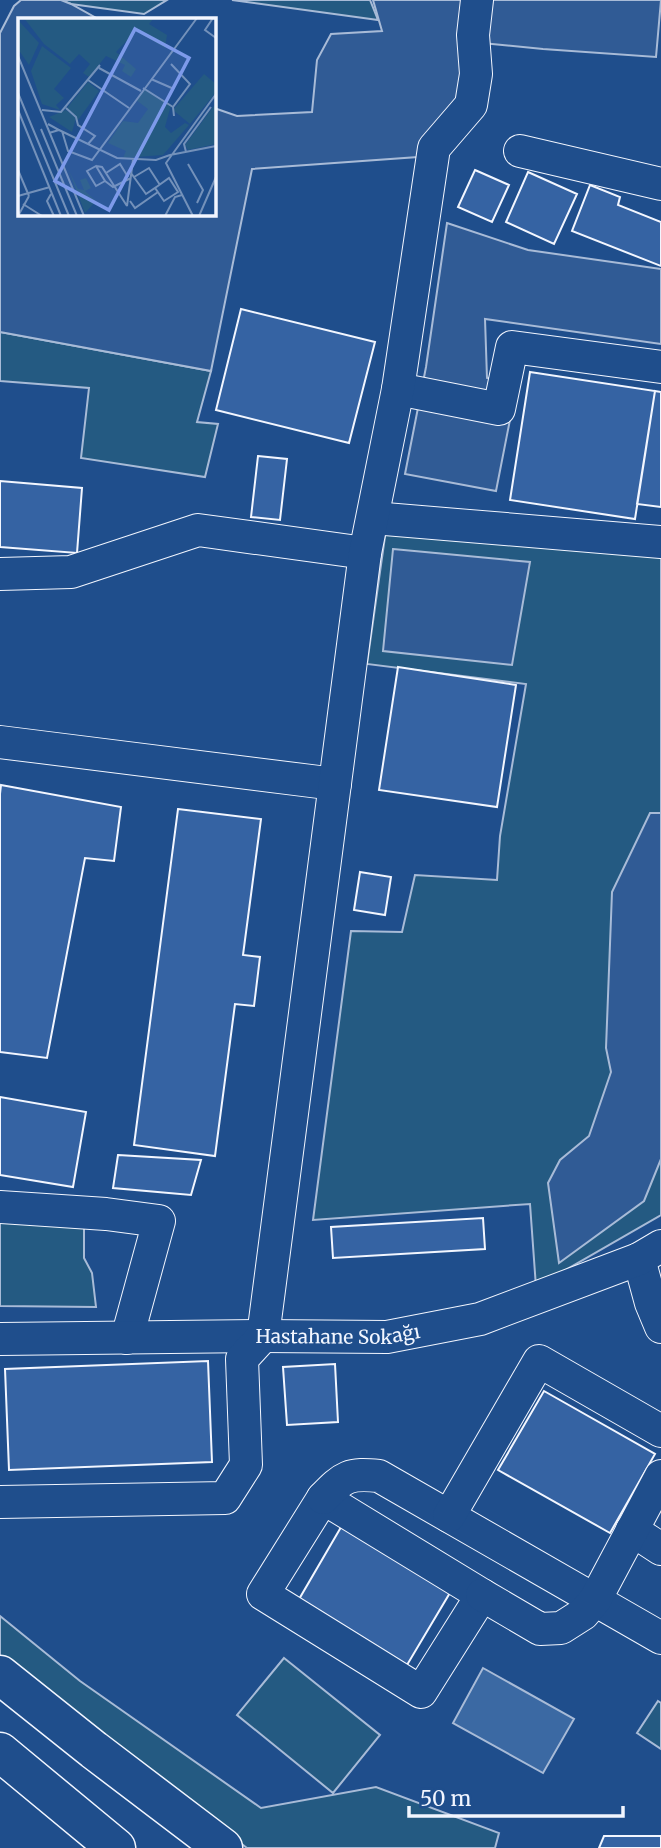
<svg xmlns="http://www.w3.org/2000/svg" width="661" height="1848" viewBox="0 0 661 1848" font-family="Merriweather,serif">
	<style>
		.green { fill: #245a82; stroke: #a8bbd7; stroke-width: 2 }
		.parking { fill: #305b95; stroke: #a8bbd7; stroke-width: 2 }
		.water { fill: #3b69a3; stroke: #a8bbd7; stroke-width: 2 }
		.building { fill: #3563a3; stroke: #f2f6ff; stroke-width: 2 }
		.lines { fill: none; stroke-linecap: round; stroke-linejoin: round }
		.minor-casing { stroke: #f2f6ff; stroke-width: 34 }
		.highway-casing { stroke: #f2f6ff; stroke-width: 41 }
		.minor { stroke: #1f4e8c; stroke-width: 32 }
		.highway { stroke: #1f4e8c; stroke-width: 38 }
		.labels { text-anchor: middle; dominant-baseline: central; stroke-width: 5; stroke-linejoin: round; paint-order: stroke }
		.street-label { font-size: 19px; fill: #f2f6ff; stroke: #1f4e8c }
		.inset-road { fill: none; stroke: #7391ba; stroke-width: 2 }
		.view { fill: #7d9aea; fill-opacity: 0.15; stroke: #7d9aea; stroke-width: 3.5 }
		.inset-edge { fill: none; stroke: #f2f6ff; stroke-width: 3.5 }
	</style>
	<rect width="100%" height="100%" fill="#1f4e8c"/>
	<!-- green -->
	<path class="green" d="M 61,0 L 167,0 L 144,14 L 71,4 Z
		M 232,0 L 370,0 L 378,20 Z
		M 0,332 L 211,371 L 197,422 L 218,424 L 205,477 L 81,458 L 89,388 L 0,381 Z
		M 389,508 L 661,536 L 661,1215 L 536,1287 L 530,1204 L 313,1220 L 351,931 L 402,932 L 415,875 L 497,880 L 500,836 L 526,684 L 367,664 Z
		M 0,1222 L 84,1224 L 84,1258 L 92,1273 L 96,1307 L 0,1306 Z
		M 0,1616 L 80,1681 L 261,1808 L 376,1787 L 499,1833 L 495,1848 L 247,1848 L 0,1657 Z
		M 284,1658 L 380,1735 L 333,1793 L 237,1715 Z
		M 658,1701 L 661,1703 L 661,1749 L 637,1733 Z"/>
	<!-- parking -->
	<path class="parking" d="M 21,0 L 61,0 L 71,4 L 98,19 L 19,19 L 19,214 L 214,214 L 214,108 L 237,116 L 312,112 L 317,60 L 331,34 L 382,31 L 373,0 L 661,0 L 656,57 L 543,49 L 461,41 L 476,74 L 418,157 L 252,169 L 211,371 L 0,332 L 0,33 L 14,6 Z
		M 447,223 L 528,250 L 661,269 L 661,344 L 485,319 L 487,378 L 517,384 L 496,491 L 405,474 L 426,367 Z
		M 393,549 L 530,562 L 512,665 L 383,651 Z
		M 650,813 L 661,813 L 661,1159 L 644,1201 L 559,1263 L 548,1183 L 560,1160 L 589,1136 L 611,1072 L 606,1048 L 612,892 Z"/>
	<!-- water -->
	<path class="water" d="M 483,1668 L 574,1719 L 543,1773 L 453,1723 Z"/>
	<!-- building -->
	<path class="building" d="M 475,170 L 509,185 L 492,222 L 458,207 Z
		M 528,172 L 577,194 L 554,244 L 506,222 Z
		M 590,185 L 620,197 L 618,205 L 661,222 L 661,266 L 572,231 Z
		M 241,309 L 375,342 L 349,443 L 216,410 Z
		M 530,372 L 655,391 L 635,519 L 510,500 Z
		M 655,391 L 661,392 L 661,507 L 637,504 Z
		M 258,456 L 287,459 L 280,520 L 251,517 Z
		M 0,481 L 82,488 L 77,553 L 0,547 Z
		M 398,667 L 516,685 L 497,807 L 379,790 Z
		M 1,785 L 121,807 L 114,861 L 85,858 L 47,1058 L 0,1052 L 0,794 Z
		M 178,809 L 261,819 L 243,955 L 260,957 L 254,1006 L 235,1004 L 215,1156 L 134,1145 Z
		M 360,872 L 391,877 L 385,915 L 354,910 Z
		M 0,1097 L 86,1112 L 73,1187 L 0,1175 Z
		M 118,1155 L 201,1160 L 191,1195 L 113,1188 Z
		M 483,1218 L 485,1249 L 333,1258 L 331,1227 Z
		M 208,1361 L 212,1462 L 9,1470 L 5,1369 Z
		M 335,1364 L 338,1422 L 287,1425 L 283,1367 Z
		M 544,1391 L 655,1454 L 610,1533 L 498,1470 Z
		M 344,1522 L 454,1586 L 407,1665 L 298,1601 Z
		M 604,1836 L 661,1836 L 661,1848 L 599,1848 Z"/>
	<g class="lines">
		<!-- minor casing -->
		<g class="minor-casing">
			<g id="minor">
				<path d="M 520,151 L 661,184"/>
				<path d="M 398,389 L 499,409 L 512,347 L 661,367"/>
				<path d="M 373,518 L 661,542"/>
				<path d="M 0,574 L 71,572 L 198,530 L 365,553"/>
				<path d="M 0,742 L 335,784"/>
				<path d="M 0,1207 L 106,1214 L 159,1221 L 127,1338"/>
				<path d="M 639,1259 L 651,1303 L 661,1327"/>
				<path id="s1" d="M 0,1339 L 263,1336 L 387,1337 L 480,1319 L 639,1259 L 661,1246"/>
				<path d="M 323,1498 L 482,1595 L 421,1692 L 263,1594 Z"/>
				<path d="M 323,1498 C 344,1476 349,1473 379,1476 L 661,1638"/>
				<path d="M 0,1502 L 225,1498 L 246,1465 L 242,1359 L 263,1336 L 365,553 L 398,389 L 434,148 L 471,105 L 476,74 L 473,35 L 477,0"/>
				<path d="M 449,1516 L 539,1361 L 661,1431"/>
				<path d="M 632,1530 L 661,1549"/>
				<path d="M 482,1595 L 540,1629 L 561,1628 L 583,1614 L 595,1600 L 661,1476"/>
			</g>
		</g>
		<!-- highway casing -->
		<g class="highway-casing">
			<path id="highway" d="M 0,1675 L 94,1750 L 223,1848
				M 0,1752 L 116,1848"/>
		</g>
		<!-- minor -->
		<use href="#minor" class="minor"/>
		<!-- highway -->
		<use href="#highway" class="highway"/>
	</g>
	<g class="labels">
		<!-- street labels -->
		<g class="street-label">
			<text stroke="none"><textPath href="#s1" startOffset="338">Hastahane Sokağı</textPath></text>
		</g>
	</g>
	<!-- overview -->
	<g transform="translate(18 18)">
		<rect width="198" height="198" fill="#1f4e8c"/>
		<path d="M 6,0 L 136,0 L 131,6 L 149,17 L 147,30 L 118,13 L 98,34 L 118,51 L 113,59 L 104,53 L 107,47 L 88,38 L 71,59 L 65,55 L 72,46 L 61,36 L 52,46 L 26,26 ZM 0,2 L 21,25 L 11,47 L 0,31 ZM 24,28 L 53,50 L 36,71 L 46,80 L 38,87 L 42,92 L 24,86 L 13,53 ZM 186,56 L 198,66 L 198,74 L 172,106 L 155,92 ZM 70,64 L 81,73 L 60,102 L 49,90 ZM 127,70 L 153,87 L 147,109 L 153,115 L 167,105 L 171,107 L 145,137 L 105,140 L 108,133 L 90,125 L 105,103 L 120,105 L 130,91 L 118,82 ZM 198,85 L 198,126 L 170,132 L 167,127 ZM 48,92 L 58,100 L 54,114 L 31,99 ZM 51,153 L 60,171 L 66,172 L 62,162 L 68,160 L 73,170 L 67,173 L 78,183 L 67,195 Z" fill="#245a82"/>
		<path class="inset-road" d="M 195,0 L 187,12 L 198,20M 0,38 L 66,198M 153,46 L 172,66 L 155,89 L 156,98M 81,50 L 123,73M 133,61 L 156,71M 70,62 L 111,90M 125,70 L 155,89M 0,75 L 51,198M 48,90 L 58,99 L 60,107 L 77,118 L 70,126M 0,92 L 43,198M 24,92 L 43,94 L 82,47M 30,106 L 41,112 L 31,115M 23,111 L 59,198M 41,112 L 99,140 L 138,142 L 152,137M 44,113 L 50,133 L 74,142 L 179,0M 168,134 L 166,126 L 193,89M 152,137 L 198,128M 170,146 L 185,172 L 179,185M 78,148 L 87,163 L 78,168 L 69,153 ZM 78,148 L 84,149 L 109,188M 0,152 L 11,178M 88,155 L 102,146 L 110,159M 113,155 L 128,176 L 137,170 L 146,183 L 160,174 L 151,160 L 137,170M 116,159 L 131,150 L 142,167M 87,163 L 95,169 L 113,160M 33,176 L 29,183 L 36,198M 0,178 L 32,169M 112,183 L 117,190 L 140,174M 5,186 L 24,198M 109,188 L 115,142M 0,198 L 11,178M 147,198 L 157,179 L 164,177M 175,198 L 148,145 L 198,76M 181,198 L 198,159"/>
		<path class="view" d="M 117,11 L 171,40 L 91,192 L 37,163 Z"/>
		<rect width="198" height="198" class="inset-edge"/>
	</g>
	<!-- scale -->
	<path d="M409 1806v10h214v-10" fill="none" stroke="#f2f6ff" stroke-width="3.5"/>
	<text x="420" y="1806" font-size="21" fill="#f2f6ff" stroke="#1f4e8c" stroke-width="5" paint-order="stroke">50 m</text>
</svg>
